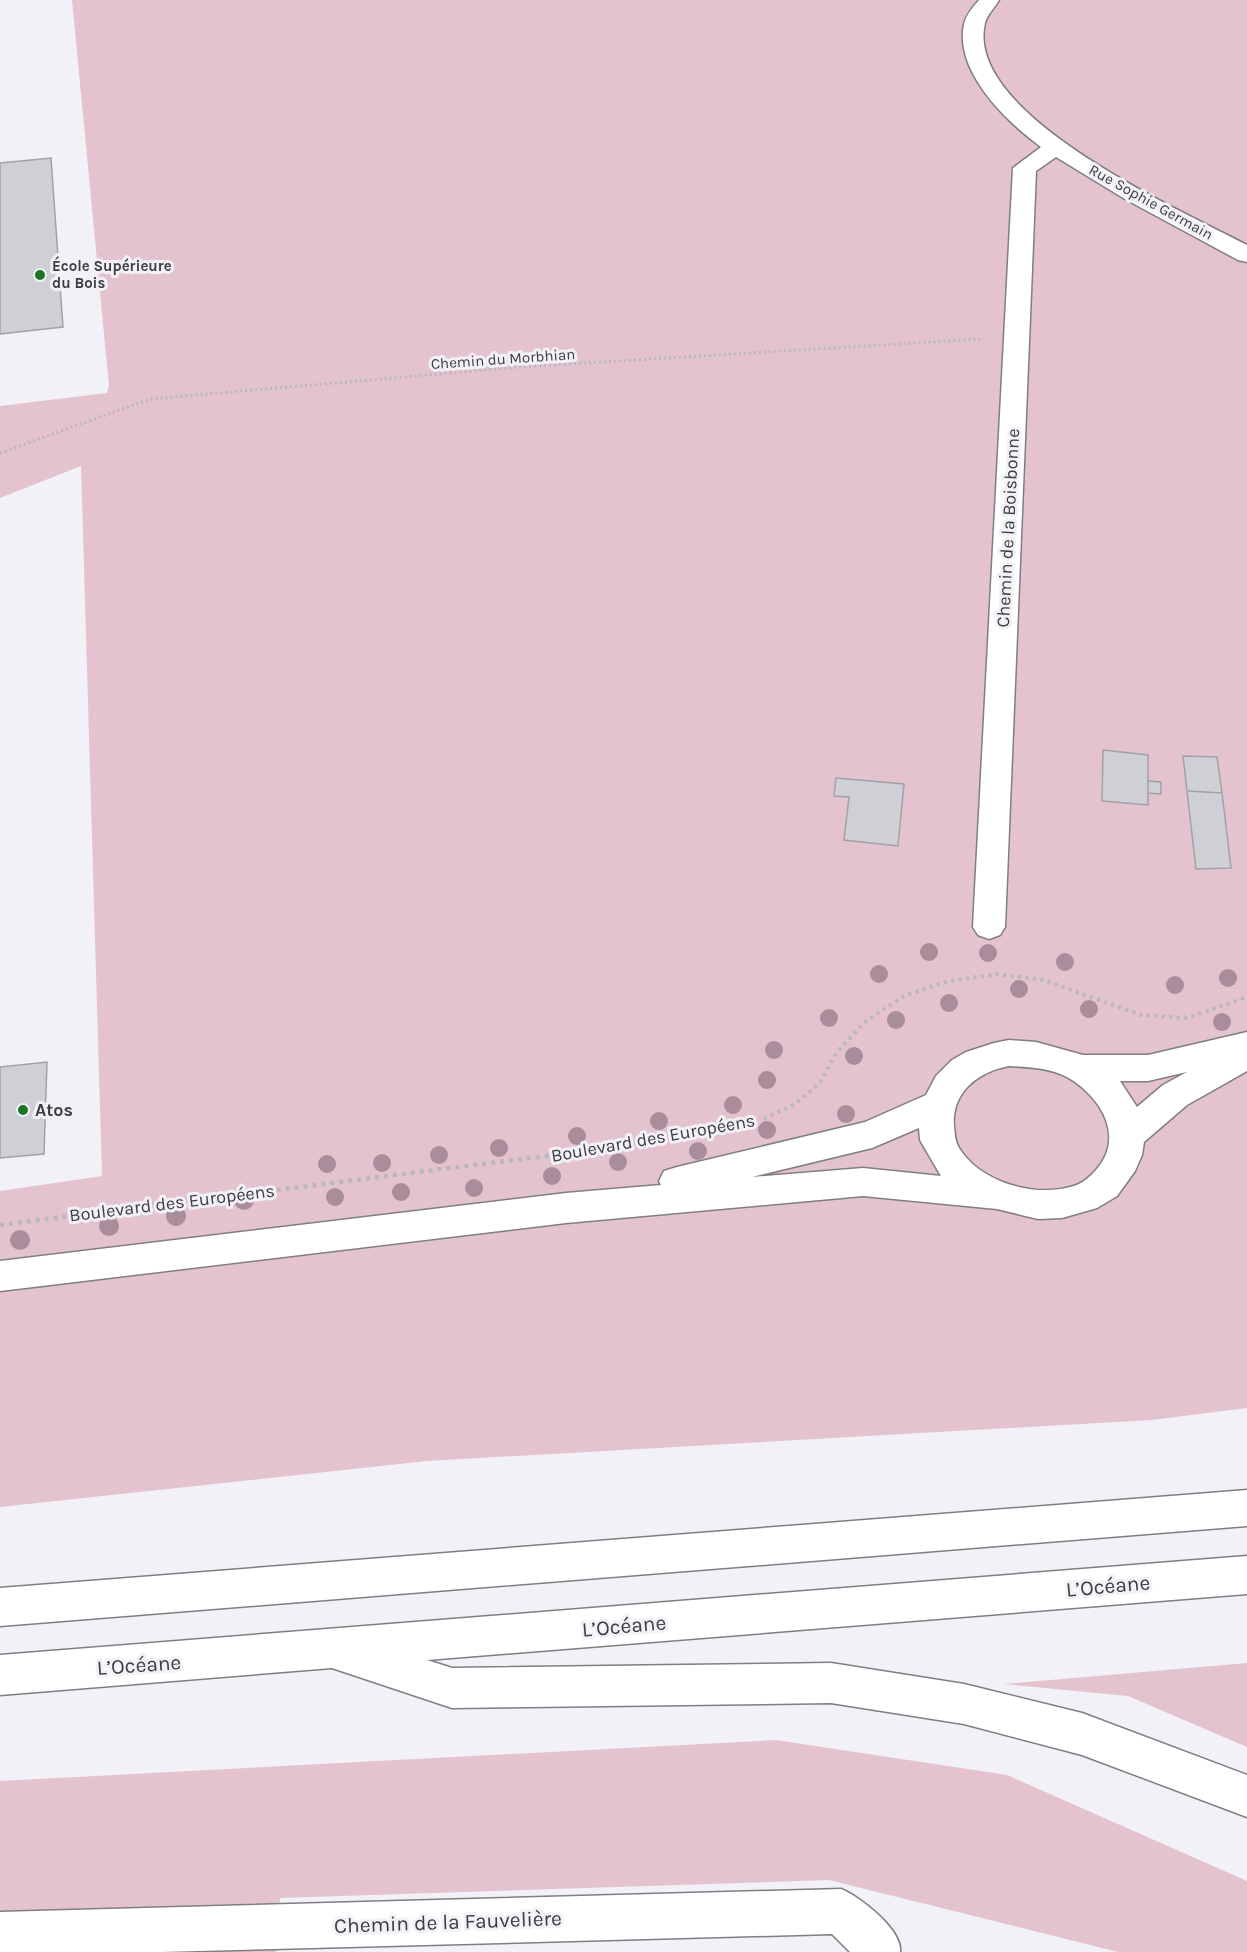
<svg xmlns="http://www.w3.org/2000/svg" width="1247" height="1952" viewBox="0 0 1247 1952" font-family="Karla,sans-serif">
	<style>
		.green { fill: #e4c3ce }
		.building { fill: #ced0d5; stroke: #a0a2a7; stroke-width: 1.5 }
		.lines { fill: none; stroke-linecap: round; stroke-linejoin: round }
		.minor-casing { stroke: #7f7e83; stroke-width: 3 }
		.tertiary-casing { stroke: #7f7e83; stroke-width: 3 }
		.motorway-casing { stroke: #7f7e83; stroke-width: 3 }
		.path-far2 { stroke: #b9b8bd; stroke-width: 3; stroke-dasharray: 2 3; stroke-linecap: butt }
		.path-far1 { stroke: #b9b8bd; stroke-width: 4; stroke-dasharray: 3 4.5; stroke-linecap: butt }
		.path { stroke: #b9b8bd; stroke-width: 4.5; stroke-dasharray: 4 5; stroke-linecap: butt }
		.minor { fill: #fff; fill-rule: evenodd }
		.tertiary { fill: #fff; fill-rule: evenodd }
		.motorway { fill: #fff; fill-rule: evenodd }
		.tree { fill: #aa8d9b }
		.poi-dot { fill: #1a7625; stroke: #f2f1f7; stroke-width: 2 }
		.labels { text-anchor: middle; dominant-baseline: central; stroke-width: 6; stroke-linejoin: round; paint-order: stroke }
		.far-street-label { font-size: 15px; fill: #3d3c3f; stroke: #f2f1f7 }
		.far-poi-label { font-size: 15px; font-weight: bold; fill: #3d3c3f; stroke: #f2f1f7; text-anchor: start }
		.street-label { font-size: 18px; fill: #3d3c3f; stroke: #f2f1f7 }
		.poi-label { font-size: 18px; font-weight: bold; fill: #3d3c3f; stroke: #f2f1f7; text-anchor: start }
		.near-street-label { font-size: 21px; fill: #3d3c3f; stroke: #f2f1f7 }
	</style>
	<rect width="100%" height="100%" fill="#f2f1f7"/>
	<!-- green -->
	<path class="green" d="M 72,0 L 1247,0 L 1247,1408 L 1152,1420 L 427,1461 L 0,1507 L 0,1191 L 102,1176 L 81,466 L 0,498 L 0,406 L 107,393 L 109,386 Z
		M 1247,1663 L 1247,1747 L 1128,1696 L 1004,1684 Z
		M 776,1740 L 1007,1775 L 1247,1881 L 1247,1952 L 1118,1952 L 829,1880 L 280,1898 L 276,1952 L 0,1952 L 0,1781 Z"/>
	<!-- building -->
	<path class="building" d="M 51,158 L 63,327 L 0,334 L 0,163 Z
		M 1103,750 L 1148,755 L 1148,805 L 1102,801 Z
		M 1183,756 L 1217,757 L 1222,793 L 1187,791 Z
		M 836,778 L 904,784 L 898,846 L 844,840 L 849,797 L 834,796 Z
		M 1148,781 L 1161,782 L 1161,794 L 1148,793 Z
		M 1187,791 L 1222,793 L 1231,868 L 1196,869 Z
		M 47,1062 L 44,1154 L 0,1158 L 0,1067 Z"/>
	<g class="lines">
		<!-- minor casing -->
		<g class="minor-casing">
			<path id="minor" d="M 979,0 L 999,0 C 995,7 987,15 985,23 C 963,115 1183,211 1247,245 L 1247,262 L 1238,260 L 1125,199 L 1056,157 L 1036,171 L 1005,927 L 1000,935 L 989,939 L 978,935 L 973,927 L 1013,168 L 1041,147 C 1007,122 954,72 964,24 C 966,15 973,7 979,0 Z
				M 841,1889 C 859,1896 903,1930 900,1952 L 850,1952 L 832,1934 L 161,1952 L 0,1952 L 0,1912 Z"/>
		</g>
		<!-- tertiary casing -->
		<g class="tertiary-casing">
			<path id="tertiary" d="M 1247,1032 L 1247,1071 L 1187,1105 L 1144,1142 L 1142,1155 L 1135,1171 L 1117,1196 L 1097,1208 L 1062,1218 L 1038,1219 L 997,1209 L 863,1196 L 566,1223 L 0,1291 L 0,1261 L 566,1193 L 661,1185 L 659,1181 L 664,1171 L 677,1167 L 865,1122 L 926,1095 L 936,1076 L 952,1060 L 966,1052 L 994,1043 L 1009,1040 L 1036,1042 L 1083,1055 L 1148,1055 ZM 1009,1066 C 1029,1067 1049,1068 1067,1077 C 1100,1096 1126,1136 1096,1170 C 1090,1177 1083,1183 1074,1186 C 1036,1198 981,1183 959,1148 C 955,1141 955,1135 954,1127 C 951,1092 978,1072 1009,1066 ZM 1187,1072 L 1163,1085 L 1137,1107 L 1120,1081 L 1148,1081 ZM 919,1128 L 920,1140 L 941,1176 L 863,1168 L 752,1177 L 872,1148 Z"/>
		</g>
		<!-- motorway casing -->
		<g class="motorway-casing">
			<path id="motorway" d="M 1247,1490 L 1247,1526 L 0,1626 L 0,1588 Z
				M 1247,1556 L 1247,1594 L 427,1660 L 452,1668 L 831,1663 L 964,1684 L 1082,1713 L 1247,1775 L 1247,1817 L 1082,1755 L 964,1724 L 831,1703 L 452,1708 L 332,1668 L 0,1695 L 0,1655 Z"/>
		</g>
		<!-- path-far2 -->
		<path class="path-far2" d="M 0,453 L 150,399 L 520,367 L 980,339"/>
		<!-- path-far1 -->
		<path class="path-far1" d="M 764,1119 L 795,1104 L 819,1084 L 837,1052 L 866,1021 L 904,996 L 945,982 L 996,974 L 1043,980 L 1141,1015 L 1187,1018 L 1247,997
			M 703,1131 L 739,1124"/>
		<!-- path -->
		<path class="path" d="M 0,1225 L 608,1148 L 712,1129"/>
		<!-- minor -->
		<use href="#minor" class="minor"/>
		<!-- tertiary -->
		<use href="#tertiary" class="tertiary"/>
		<!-- motorway -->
		<use href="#motorway" class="motorway"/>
	</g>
	<!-- trees -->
	<g class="tree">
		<circle cx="929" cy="952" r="9"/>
		<circle cx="988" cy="953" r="9"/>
		<circle cx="1065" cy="962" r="9"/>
		<circle cx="879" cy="974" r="9"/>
		<circle cx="1228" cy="978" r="9"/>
		<circle cx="1175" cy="985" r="9"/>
		<circle cx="1019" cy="989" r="9"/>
		<circle cx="949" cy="1003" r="9"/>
		<circle cx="1089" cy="1009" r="9"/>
		<circle cx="829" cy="1018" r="9"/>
		<circle cx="896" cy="1020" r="9"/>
		<circle cx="1222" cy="1022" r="9"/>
		<circle cx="774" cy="1050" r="9"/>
		<circle cx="854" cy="1056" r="9"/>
		<circle cx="767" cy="1080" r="9"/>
		<circle cx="733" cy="1105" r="9"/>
		<circle cx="846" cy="1114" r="9"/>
		<circle cx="659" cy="1121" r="9"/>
		<circle cx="767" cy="1130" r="9"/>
		<circle cx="577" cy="1136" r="9"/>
		<circle cx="499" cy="1148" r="9"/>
		<circle cx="698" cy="1151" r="9"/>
		<circle cx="439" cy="1155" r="9"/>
		<circle cx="618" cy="1162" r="9"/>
		<circle cx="382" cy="1163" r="9"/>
		<circle cx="327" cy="1164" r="9"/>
		<circle cx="552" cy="1176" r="9"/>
		<circle cx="474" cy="1188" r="9"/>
		<circle cx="401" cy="1192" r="9"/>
		<circle cx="335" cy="1197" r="9"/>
		<circle cx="244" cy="1200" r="10"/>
		<circle cx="176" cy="1216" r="10"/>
		<circle cx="109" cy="1226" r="10"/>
		<circle cx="20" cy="1240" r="10"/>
	</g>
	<!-- markers -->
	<g class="poi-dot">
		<circle cx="40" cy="275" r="6"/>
		<circle cx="23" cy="1110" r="6"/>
	</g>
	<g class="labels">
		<!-- far-street labels -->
		<g class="far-street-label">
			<text transform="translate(1151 202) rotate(29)">Rue Sophie Germain</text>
			<text transform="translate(503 359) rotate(-4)">Chemin du Morbhian</text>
		</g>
		<!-- far-poi labels -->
		<g class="far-poi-label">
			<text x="52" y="266">École Supérieure<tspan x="52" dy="17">du Bois</tspan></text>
		</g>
		<!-- street labels -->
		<g class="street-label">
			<text transform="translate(1008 528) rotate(-87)">Chemin de la Boisbonne</text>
			<text transform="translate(653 1138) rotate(-10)">Boulevard des Européens</text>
			<text transform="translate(172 1203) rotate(-7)">Boulevard des Européens</text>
		</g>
		<!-- poi labels -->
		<g class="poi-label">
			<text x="35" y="1110">Atos</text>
		</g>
		<!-- near-street labels -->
		<g class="near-street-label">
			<text transform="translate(1108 1586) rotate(-5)">L’Océane</text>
			<text transform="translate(624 1626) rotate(-5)">L’Océane</text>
			<text transform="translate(139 1665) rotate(-4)">L’Océane</text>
			<text transform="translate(448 1922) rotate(-2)">Chemin de la Fauvelière</text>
		</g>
	</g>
</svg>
